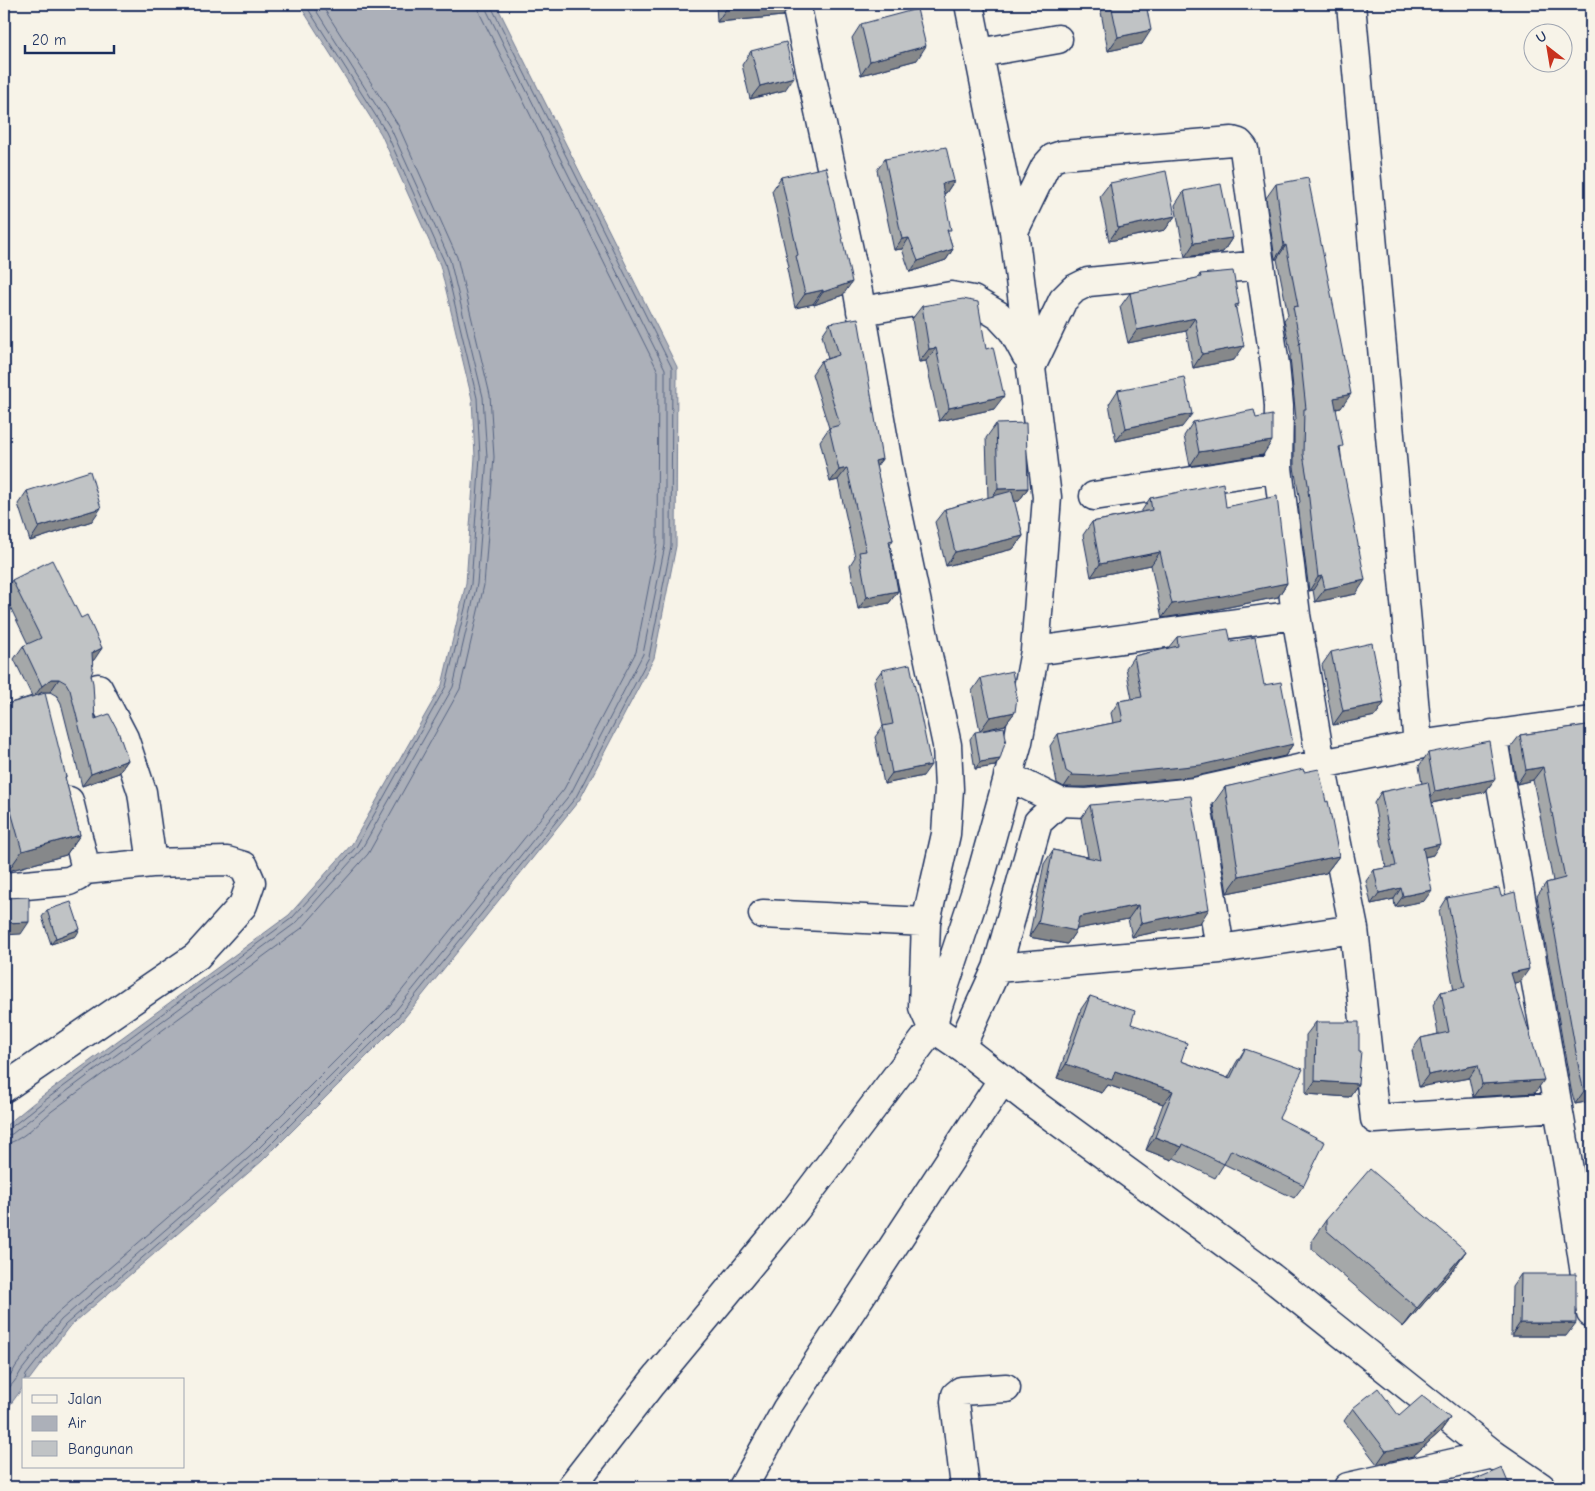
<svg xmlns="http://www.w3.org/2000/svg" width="1595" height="1491" viewBox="0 0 1595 1491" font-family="'Comic Neue',sans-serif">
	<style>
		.water { fill: #acb0b9; stroke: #727c95 }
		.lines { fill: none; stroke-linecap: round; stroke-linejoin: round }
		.shore { stroke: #556382; stroke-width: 1 }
		.minor-casing { stroke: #1b2f5e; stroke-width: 31 }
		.tertiary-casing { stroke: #1b2f5e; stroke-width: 31 }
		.minor { stroke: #f7f3e8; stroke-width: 28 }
		.tertiary { stroke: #f7f3e8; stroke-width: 28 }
		.wall { fill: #a5a8a9; stroke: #1b2f5e }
		.shaded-wall { fill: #86888a; stroke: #1b2f5e }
		.building { fill: #c0c3c5; stroke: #1b2f5e }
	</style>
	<rect width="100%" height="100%" fill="#f7f3e8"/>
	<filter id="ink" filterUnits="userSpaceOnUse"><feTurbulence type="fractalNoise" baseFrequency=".02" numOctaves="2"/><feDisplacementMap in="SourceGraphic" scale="10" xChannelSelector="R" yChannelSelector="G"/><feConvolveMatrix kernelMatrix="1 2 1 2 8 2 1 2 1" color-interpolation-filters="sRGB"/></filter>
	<g filter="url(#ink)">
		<!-- water -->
		<path class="water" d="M 299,4 L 496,4 L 677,367 L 676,546 L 654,658 L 580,799 L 401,1022 L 262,1161 L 68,1328 L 29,1380 L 24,1380 L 24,1386 L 4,1413 L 4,1127 L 41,1097 L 289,915 L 352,844 L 442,685 L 466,583 L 475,457 L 472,399 L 440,265 L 381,134 Z"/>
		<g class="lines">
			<!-- shore -->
			<path class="shore" d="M 4,1130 L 9,1129 L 44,1101 L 292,918 L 356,847 L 446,686 L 471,584 L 480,457 L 477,398 L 445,263 L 386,132 L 305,4
				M 4,1136 L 12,1134 L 48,1105 L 297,922 L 361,850 L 453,687 L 477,584 L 487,457 L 483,397 L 450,260 L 391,129 L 312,4
				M 4,1144 C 20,1143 40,1121 52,1111 L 302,928 L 368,854 L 460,689 L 484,585 L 494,457 L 490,395 L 457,257 L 398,125 L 321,4
				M 25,1380 L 26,1375 L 65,1325 L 258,1157 L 397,1018 L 576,797 L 649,657 L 671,546 L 672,368 L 492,8 L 492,4
				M 4,1382 L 12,1373 L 16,1366 L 55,1315 L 249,1147 L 387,1009 L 564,789 L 636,652 L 657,544 L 658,371 L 480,14 L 478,4
				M 4,1394 C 10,1386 17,1380 21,1371 L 61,1320 L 254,1153 L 393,1014 L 571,793 L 643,654 L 665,545 L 665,369 L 487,11 L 485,4"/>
			<!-- minor casing -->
			<g class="minor-casing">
				<path id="minor" d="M 796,4 L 858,292 L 890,476 L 947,745 L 949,789 L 946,834 L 926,922 L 923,1007 L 931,1025
					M 1351,4 L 1418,745
					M 979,53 L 1058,39
					M 1014,231 L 1045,167 L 1053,158 L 1062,155 L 1232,141 L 1239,143 L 1244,149 L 1260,265
					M 861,311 L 951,296 L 973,300 L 998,315 L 1013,331 L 1026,355
					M 1032,365 L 1063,300 L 1074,289 L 1088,282 L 1260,265 L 1275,365 L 1279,406 L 1278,468 L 1296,615 L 1321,764 L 1354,929 L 1375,1119 L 1558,1107
					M 1094,496 L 1278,468
					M 1035,651 L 1296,615
					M 98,688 L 124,738 L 142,792 L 152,863
					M 1492,734 L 1569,1170 L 1591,1313
					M 1008,776 L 1060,802 L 1087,803 L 1195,792 L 1321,764 L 1418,745 L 1591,721
					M 1195,792 L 1220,949
					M 69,801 L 84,861 L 85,870
					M 4,887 L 69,881 L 77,877 L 85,870 L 152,863 L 227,861 L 244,866 L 251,882 L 243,905 L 197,956 L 4,1088
					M 763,914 L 926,922
					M 997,968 L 1220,949 L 1354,929
					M 961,1047 L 997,968 L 1038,822 L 1060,802
					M 571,1487 L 651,1384 L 796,1209 L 933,1028 L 936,1012 L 980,879 L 1018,742 L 1035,651 L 1047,497 L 1014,231 L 969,4
					M 743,1487 L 786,1410 L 1003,1079
					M 965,1487 L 955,1402 L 956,1395 L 961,1391 L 1006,1388
					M 1348,1487 L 1493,1454"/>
			</g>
			<!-- tertiary casing -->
			<g class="tertiary-casing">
				<path id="tertiary" d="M 933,1028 L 961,1047 L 1029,1100 L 1271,1277 L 1493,1454 L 1541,1487"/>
			</g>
			<!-- minor -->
			<use href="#minor" class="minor"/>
			<!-- tertiary -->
			<use href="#tertiary" class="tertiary"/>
		</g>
		<!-- wall -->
		<path class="wall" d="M 716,4 L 791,4 L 783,16 L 717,22 Z
			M 1106,4 L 1146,4 L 1142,44 L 1108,51 L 1101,12 Z
			M 861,24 L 917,60 L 861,75 L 852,38 Z
			M 751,51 L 785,90 L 750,99 L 742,65 Z
			M 885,159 L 954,181 L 946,193 L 944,193 L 948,233 L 953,249 L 946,260 L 910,272 L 902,249 L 894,250 L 877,170 Z
			M 781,177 L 843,295 L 814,305 L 813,304 L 795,308 L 787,269 L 789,267 L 772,191 Z
			M 1110,183 L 1175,216 L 1165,230 L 1109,241 L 1100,196 Z
			M 1276,184 L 1341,408 L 1336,409 L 1356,594 L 1315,602 L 1313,590 L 1309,591 L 1298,504 L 1300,502 L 1294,467 L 1294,422 L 1296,419 L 1290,357 L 1291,355 L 1284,320 L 1288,315 L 1277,259 L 1275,259 L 1266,198 Z
			M 1184,191 L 1232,238 L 1223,252 L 1185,257 L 1175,205 Z
			M 1200,274 L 1239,304 L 1236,308 L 1234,360 L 1193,368 L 1186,331 L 1128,343 L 1120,307 L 1130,293 L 1187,282 L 1188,280 L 1198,278 Z
			M 922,306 L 994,409 L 939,421 L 926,361 L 919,362 L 912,319 Z
			M 830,323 L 882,459 L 876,467 L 893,540 L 890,545 L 898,591 L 889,603 L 858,609 L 850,565 L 855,557 L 838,480 L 830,482 L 820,441 L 829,428 L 812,374 L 821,361 L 828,359 L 822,335 Z
			M 1118,390 L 1182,427 L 1116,441 L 1109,404 Z
			M 1193,422 L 1263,455 L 1190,466 L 1184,436 Z
			M 996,424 L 1028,488 L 1019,501 L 1014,501 L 1023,536 L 1013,549 L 946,566 L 935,522 L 945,509 L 988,498 L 986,438 Z
			M 27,491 L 92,521 L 30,541 L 18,504 Z
			M 1150,498 L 1226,507 L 1287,583 L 1278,597 L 1214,610 L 1162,618 L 1151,565 L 1091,577 L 1083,535 L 1092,522 L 1141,512 Z
			M 12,580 L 81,618 L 102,648 L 92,661 L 91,675 L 95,719 L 128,760 L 119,773 L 82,786 L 61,703 L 57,696 L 50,692 L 42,692 L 38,695 L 66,777 L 65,778 L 80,835 L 66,855 L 8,871 L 4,854 L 4,705 L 32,696 L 14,659 L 23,646 L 28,644 L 4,594 L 4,591 Z
			M 1177,637 L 1231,642 L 1264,685 L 1293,744 L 1285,756 L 1192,777 L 1086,787 L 1064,787 L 1057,783 L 1050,746 L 1058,734 L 1113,723 L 1111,713 L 1119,701 L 1132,699 L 1126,668 L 1134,656 L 1168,648 Z
			M 1331,652 L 1384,703 L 1375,716 L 1333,725 L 1322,665 Z
			M 882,670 L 923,776 L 884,784 L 875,737 L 883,726 L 874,681 Z
			M 981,678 L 1015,712 L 1005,725 L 980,731 L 972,691 Z
			M 1587,725 L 1591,862 L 1590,862 L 1591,868 L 1591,1101 L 1575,1104 L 1571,1089 L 1537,896 L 1546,883 L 1553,881 L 1533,780 L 1517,784 L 1510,748 L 1520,735 Z
			M 975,732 L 1000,759 L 995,766 L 975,769 L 970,739 Z
			M 1428,753 L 1495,779 L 1485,792 L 1432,803 L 1433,855 L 1425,857 L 1424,901 L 1395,907 L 1394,899 L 1371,904 L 1366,881 L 1374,870 L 1386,868 L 1374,803 L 1381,792 L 1422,784 L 1419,766 Z
			M 1304,772 L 1339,856 L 1326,873 L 1227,893 L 1213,804 L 1225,787 Z
			M 1090,805 L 1200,923 L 1132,937 L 1128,919 L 1077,929 L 1067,944 L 1029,937 L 1044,864 L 1053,850 L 1088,857 L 1081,818 Z
			M 1447,898 L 1520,982 L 1514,983 L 1535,1093 L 1473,1097 L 1469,1078 L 1419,1087 L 1412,1050 L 1421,1038 L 1438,1034 L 1433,1005 L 1441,992 L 1454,990 L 1439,911 Z
			M 47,910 L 76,936 L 51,944 L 42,917 Z
			M 1090,996 L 1131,1024 L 1181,1061 L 1228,1078 L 1236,1063 L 1245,1049 L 1279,1118 L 1304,1185 L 1294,1198 L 1224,1164 L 1215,1178 L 1174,1158 L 1172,1160 L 1146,1150 L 1163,1104 L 1108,1085 L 1102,1093 L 1057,1078 L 1081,1009 Z
			M 1316,1022 L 1358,1084 L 1349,1097 L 1306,1094 L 1306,1035 Z
			M 1326,1220 L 1466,1251 L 1452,1271 L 1403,1327 L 1312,1249 L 1312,1240 Z
			M 1521,1274 L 1566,1336 L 1511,1336 L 1512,1287 Z
			M 1353,1408 L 1399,1416 L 1450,1418 L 1440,1432 L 1413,1456 L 1377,1464 L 1344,1421 Z"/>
		<!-- shaded-wall -->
		<path class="shaded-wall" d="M 791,4 L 783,16 L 717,22 L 726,9 Z
			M 1151,30 L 1142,44 L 1108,51 L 1118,37 Z
			M 926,46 L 917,60 L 861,75 L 870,61 Z
			M 794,77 L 785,90 L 750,99 L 760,86 Z
			M 954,181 L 946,193 L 934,195 L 942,184 Z
			M 1175,216 L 1165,230 L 1109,241 L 1118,228 Z
			M 909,238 L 902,249 L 894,250 L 902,239 Z
			M 1232,238 L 1223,252 L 1185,257 L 1194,243 Z
			M 1286,245 L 1277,259 L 1275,259 L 1284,246 Z
			M 953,249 L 946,260 L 910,272 L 918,261 Z
			M 852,282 L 843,295 L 814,305 L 823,292 Z
			M 823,290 L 813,304 L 795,308 L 805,294 Z
			M 1195,318 L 1186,331 L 1128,343 L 1137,330 Z
			M 1244,346 L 1234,360 L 1193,368 L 1202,354 Z
			M 936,348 L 926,361 L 919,362 L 929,349 Z
			M 1351,394 L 1341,408 L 1324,411 L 1334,398 Z
			M 1004,396 L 994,409 L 939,421 L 949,408 Z
			M 1192,414 L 1182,427 L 1116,441 L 1126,428 Z
			M 1272,441 L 1263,455 L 1190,466 L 1199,452 Z
			M 882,459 L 873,471 L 875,461 Z
			M 847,468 L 838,480 L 830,482 L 839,470 Z
			M 1028,488 L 1019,501 L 988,502 L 998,489 Z
			M 101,508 L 92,521 L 30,541 L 39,527 Z
			M 1023,536 L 1013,549 L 946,566 L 955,552 Z
			M 1160,552 L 1151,565 L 1091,577 L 1100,564 Z
			M 1322,576 L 1313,590 L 1309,591 L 1318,577 Z
			M 1365,580 L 1356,594 L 1315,602 L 1325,589 Z
			M 1287,583 L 1278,597 L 1214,610 L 1162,618 L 1172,604 Z
			M 898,591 L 889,603 L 858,609 L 867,597 Z
			M 102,648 L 94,660 L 83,665 L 92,653 Z
			M 51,679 L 59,679 L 50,692 L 42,692 L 33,698 L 42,686 Z
			M 1384,703 L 1375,716 L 1333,725 L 1343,711 Z
			M 1015,712 L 1005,725 L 980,731 L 990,717 Z
			M 1293,744 L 1285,756 L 1192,777 L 1086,787 L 1064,787 L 1072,775 Z
			M 1000,759 L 995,766 L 975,769 L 980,762 Z
			M 128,760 L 119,773 L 82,786 L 91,774 Z
			M 931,765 L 923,776 L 884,784 L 892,773 Z
			M 1543,767 L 1533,780 L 1517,784 L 1526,770 Z
			M 1495,779 L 1485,792 L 1426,804 L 1435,791 Z
			M 80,835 L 66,855 L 8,871 L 22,851 Z
			M 1440,844 L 1433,855 L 1415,859 L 1423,848 Z
			M 1591,850 L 1591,862 L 1577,864 L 1587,851 Z
			M 1339,856 L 1326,873 L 1227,893 L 1239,876 Z
			M 1401,888 L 1394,899 L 1371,904 L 1379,893 Z
			M 1432,890 L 1424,901 L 1395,907 L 1403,896 Z
			M 1138,905 L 1128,919 L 1072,930 L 1076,931 L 1067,944 L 1029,937 L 1038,923 L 1079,917 Z
			M 1209,909 L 1200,923 L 1132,937 L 1141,923 Z
			M 29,922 L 21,934 L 4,935 L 4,923 Z
			M 80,929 L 76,936 L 51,944 L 56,938 Z
			M 1529,969 L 1520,982 L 1503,985 L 1511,973 Z
			M 1066,1064 L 1115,1071 L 1173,1091 L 1163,1104 L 1108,1085 L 1102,1093 L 1057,1078 Z
			M 1478,1065 L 1469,1078 L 1419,1087 L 1428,1075 Z
			M 1544,1080 L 1535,1093 L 1473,1097 L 1482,1084 Z
			M 1315,1081 L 1358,1084 L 1349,1097 L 1306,1094 Z
			M 1591,1089 L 1591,1101 L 1575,1104 L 1584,1091 Z
			M 1155,1137 L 1182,1147 L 1172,1160 L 1146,1150 Z
			M 1466,1251 L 1452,1271 L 1403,1327 L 1417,1308 Z
			M 1520,1323 L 1576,1323 L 1566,1336 L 1511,1336 Z
			M 1450,1418 L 1440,1432 L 1413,1456 L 1377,1464 L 1386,1451 Z"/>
		<!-- building -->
		<path class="building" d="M 726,4 L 788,4 L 726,9 Z
			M 1111,4 L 1146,4 L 1151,30 L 1118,37 Z
			M 917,9 L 926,46 L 870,61 L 861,24 Z
			M 786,42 L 794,77 L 760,86 L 751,51 Z
			M 946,147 L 954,181 L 942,184 L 951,230 L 947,230 L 953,249 L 918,261 L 909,238 L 902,239 L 885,159 Z
			M 826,167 L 852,282 L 823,292 L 823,290 L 805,294 L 796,256 L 798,255 L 781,177 Z
			M 1166,171 L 1175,216 L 1118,228 L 1110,183 Z
			M 1308,178 L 1351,394 L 1334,398 L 1343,446 L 1339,447 L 1365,580 L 1325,589 L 1322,576 L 1318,577 L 1308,490 L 1309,490 L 1303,454 L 1304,409 L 1306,409 L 1299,344 L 1300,343 L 1293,307 L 1298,306 L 1286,245 L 1284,246 L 1276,184 Z
			M 1221,184 L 1232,238 L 1194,243 L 1184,191 Z
			M 1233,271 L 1239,304 L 1235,305 L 1244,346 L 1202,354 L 1195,318 L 1137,330 L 1130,293 L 1188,281 L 1188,280 L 1201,277 L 1200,274 Z
			M 963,299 L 978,302 L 986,349 L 993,347 L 1004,396 L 949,408 L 936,348 L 929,349 L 922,306 Z
			M 858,318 L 882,459 L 875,461 L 893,540 L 889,541 L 898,591 L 867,597 L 859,552 L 866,551 L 847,468 L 839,470 L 829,428 L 840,425 L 821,361 L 839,355 L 830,323 Z
			M 1184,377 L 1192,414 L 1126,428 L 1118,390 Z
			M 1254,410 L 1256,418 L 1272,415 L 1272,441 L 1199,452 L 1193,422 Z
			M 1026,423 L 1028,488 L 998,489 L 996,424 Z
			M 90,471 L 101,508 L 39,527 L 27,491 Z
			M 1223,483 L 1226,507 L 1277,496 L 1287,583 L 1223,596 L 1172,604 L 1160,552 L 1100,564 L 1092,522 L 1152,510 L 1150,498 Z
			M 1012,491 L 1023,536 L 955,552 L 945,509 Z
			M 52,560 L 81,618 L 87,615 L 102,648 L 92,653 L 93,670 L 91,675 L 93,683 L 95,719 L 109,714 L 118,731 L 128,760 L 91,774 L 70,690 L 66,683 L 59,679 L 51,679 L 42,686 L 23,646 L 41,638 L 12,580 Z
			M 1228,629 L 1231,642 L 1255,637 L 1264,685 L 1281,682 L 1293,744 L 1201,765 L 1095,776 L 1072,775 L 1066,771 L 1058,734 L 1123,721 L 1119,701 L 1142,697 L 1134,656 L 1178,646 L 1177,637 Z
			M 1372,643 L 1384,703 L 1343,711 L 1331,652 Z
			M 910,664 L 931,765 L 892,773 L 883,726 L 893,724 L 882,670 Z
			M 1012,671 L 1017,697 L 1015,712 L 990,717 L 981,678 Z
			M 45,693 L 66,777 L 65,777 L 80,835 L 22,851 L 4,786 L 4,705 Z
			M 1587,725 L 1591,749 L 1591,850 L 1587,851 L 1591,868 L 1591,1089 L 1584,1091 L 1580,1075 L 1546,883 L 1565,878 L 1543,767 L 1526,770 L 1520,735 Z
			M 1004,727 L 1006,739 L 1000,759 L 980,762 L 975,732 Z
			M 1489,741 L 1495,779 L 1435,791 L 1428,753 Z
			M 1303,769 L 1304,772 L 1319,769 L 1326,802 L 1328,801 L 1339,856 L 1239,876 L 1225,787 Z
			M 1428,782 L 1440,844 L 1423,848 L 1432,890 L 1403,896 L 1401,888 L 1379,893 L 1374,870 L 1396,866 L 1381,792 Z
			M 1191,796 L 1209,909 L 1141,923 L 1138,905 L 1079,917 L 1076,931 L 1038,923 L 1053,850 L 1101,860 L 1090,805 Z
			M 1499,888 L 1501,896 L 1515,892 L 1529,969 L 1511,973 L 1544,1080 L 1482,1084 L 1478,1065 L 1428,1075 L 1421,1038 L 1449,1032 L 1441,992 L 1465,987 L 1447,898 Z
			M 29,897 L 29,922 L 4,923 L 4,898 Z
			M 71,902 L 80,929 L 56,938 L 47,910 Z
			M 1090,996 L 1135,1011 L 1131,1024 L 1187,1043 L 1181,1061 L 1230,1079 L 1245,1049 L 1303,1069 L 1279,1118 L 1325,1142 L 1304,1185 L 1231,1150 L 1224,1164 L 1183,1144 L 1182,1147 L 1155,1137 L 1173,1091 L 1115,1071 L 1112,1080 L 1066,1064 Z
			M 1316,1022 L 1359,1022 L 1359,1051 L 1361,1051 L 1358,1084 L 1315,1081 Z
			M 1370,1169 L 1466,1251 L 1417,1308 L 1326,1230 L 1326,1220 Z
			M 1521,1274 L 1576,1274 L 1576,1323 L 1520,1323 Z
			M 1378,1388 L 1399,1416 L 1422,1396 L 1450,1418 L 1423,1443 L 1386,1451 L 1353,1408 Z
			M 1502,1468 L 1510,1487 L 1457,1487 Z
			M 1410,1483 L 1412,1487 L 1402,1487 Z"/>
	</g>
	<!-- margin -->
	<rect width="1595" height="1491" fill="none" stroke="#f7f3e8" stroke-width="20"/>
	<rect x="10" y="10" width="1575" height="1471" fill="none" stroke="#1b2f5e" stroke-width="2" filter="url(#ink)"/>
	<!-- legend -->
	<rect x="22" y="1378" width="162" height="90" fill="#f7f3e8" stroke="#9fa5b1"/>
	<rect x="32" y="1395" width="25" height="8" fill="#f7f3e8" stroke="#9fa5b1"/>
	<text x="68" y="1404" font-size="15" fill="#1b2f5e">Jalan</text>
	<rect x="32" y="1416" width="25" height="15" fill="#acb0b9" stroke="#9fa5b1"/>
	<text x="68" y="1428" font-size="15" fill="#1b2f5e">Air</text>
	<rect x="32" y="1441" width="25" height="15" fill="#c0c3c5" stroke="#9fa5b1"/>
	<text x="68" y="1454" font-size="15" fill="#1b2f5e">Bangunan</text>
	<!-- north arrow -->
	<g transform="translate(1548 48) rotate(329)"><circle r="24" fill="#f7f3e8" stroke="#9fa5b1"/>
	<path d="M0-4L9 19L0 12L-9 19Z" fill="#c8321e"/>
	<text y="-8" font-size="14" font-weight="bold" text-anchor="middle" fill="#1b2f5e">U</text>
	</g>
	<!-- scale -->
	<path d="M25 45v8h89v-8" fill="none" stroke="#1b2f5e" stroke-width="2.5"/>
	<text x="32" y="45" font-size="15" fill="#1b2f5e" stroke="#f7f3e8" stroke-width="4" paint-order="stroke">20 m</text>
</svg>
